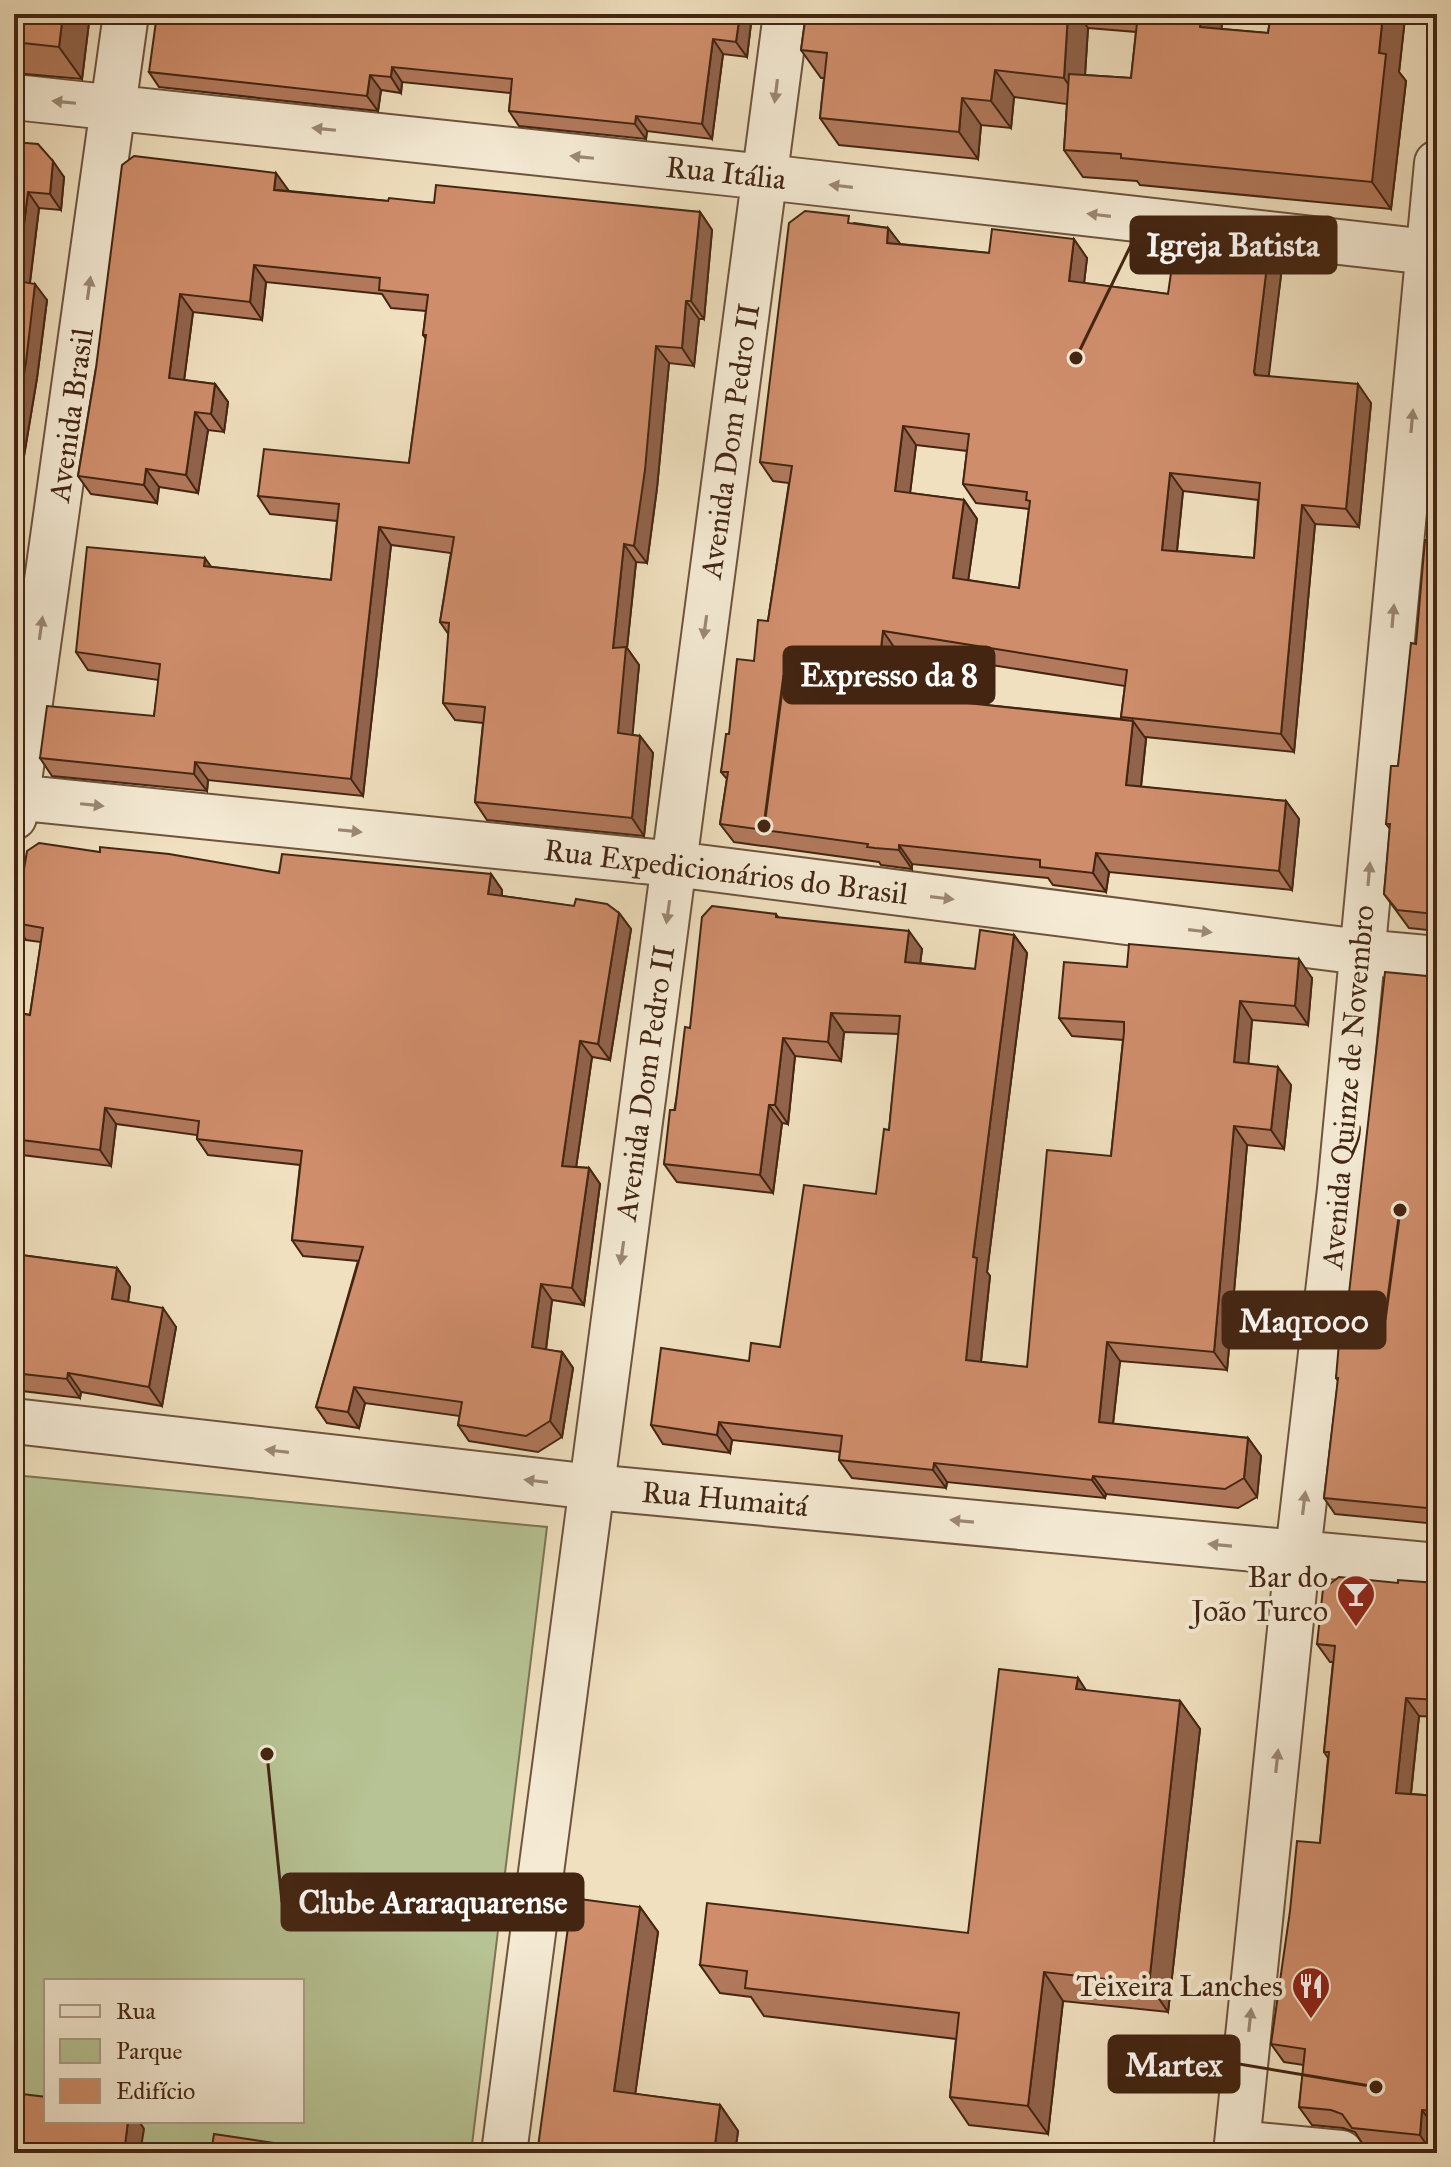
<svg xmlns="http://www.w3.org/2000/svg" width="1451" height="2167" viewBox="0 0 1451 2167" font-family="'IM FELL Great Primer',serif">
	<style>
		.green { fill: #b7c394; stroke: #7d7453; stroke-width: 2; fill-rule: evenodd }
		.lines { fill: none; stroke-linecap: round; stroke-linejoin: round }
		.minor-casing { stroke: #6e543d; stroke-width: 48 }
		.minor { stroke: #f5ebd5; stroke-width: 44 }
		.wall { fill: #b2795c; stroke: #432512; stroke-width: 2; fill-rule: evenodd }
		.shaded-wall { fill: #91634b; stroke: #432512; stroke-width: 2 }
		.building { fill: #cf8d6b; stroke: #432512; stroke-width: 2; fill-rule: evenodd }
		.oneway { fill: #9c8874 }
		.labels { text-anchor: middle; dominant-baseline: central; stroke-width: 8; stroke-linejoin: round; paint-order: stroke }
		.street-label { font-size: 30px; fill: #432512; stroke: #f5ebd5 }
		.poi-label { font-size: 30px; fill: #432512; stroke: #f5ebd5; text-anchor: end }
		.leader { fill: none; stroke: #432512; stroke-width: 3 }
		.callout-dot { fill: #432512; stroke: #f5ebd5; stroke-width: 3 }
		.callout { fill: #432512; stroke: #432512; stroke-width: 3 }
		.callout-label { font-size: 32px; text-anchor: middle; font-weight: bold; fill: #fff }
	</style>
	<rect width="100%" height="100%" fill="#f0e0bf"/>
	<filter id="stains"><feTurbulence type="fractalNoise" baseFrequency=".0025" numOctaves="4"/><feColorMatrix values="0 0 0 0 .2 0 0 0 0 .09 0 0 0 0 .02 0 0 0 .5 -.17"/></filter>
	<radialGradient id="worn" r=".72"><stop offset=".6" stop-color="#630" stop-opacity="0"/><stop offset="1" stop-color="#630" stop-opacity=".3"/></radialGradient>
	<!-- green -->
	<path class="green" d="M 14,1475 L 547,1527 L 471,2153 L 14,2153 ZM 46,1981 L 302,1981 L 302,2121 L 46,2121 Z"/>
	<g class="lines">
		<!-- minor casing -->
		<g class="minor-casing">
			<path id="minor" d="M 14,97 L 765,177 L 1437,253
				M 14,797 L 674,864 L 1361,952 L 1437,959
				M 14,817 L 126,14
				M 14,1421 L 593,1487 L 1437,1566
				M 1237,2143 L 1341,2153
				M 504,2153 L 786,14
				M 1236,2153 L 1298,1552 L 1340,1189 L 1437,163"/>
		</g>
		<!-- minor -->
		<use href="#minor" class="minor"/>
	</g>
	<!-- wall -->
	<path class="wall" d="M 14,14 L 90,14 L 82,79 L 14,73 Z
		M 806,14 L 1223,14 L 1221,29 L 1268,33 L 1271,14 L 1410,14 L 1409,19 L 1405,18 L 1399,72 L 1406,81 L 1391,209 L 1140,185 L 1137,181 L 1083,177 L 1064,150 L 1067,104 L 1014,97 L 1011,128 L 981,125 L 978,159 L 839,145 L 820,118 L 824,78 L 821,78 L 801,50 ZM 1088,28 L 1136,32 L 1131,78 L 1085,75 Z
		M 752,15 L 747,57 L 723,54 L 712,139 L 647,131 L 646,139 L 519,126 L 509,111 L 511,93 L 402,82 L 401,93 L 381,90 L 378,111 L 159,87 L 149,72 Z
		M 14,142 L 64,177 L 61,210 L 39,208 L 30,283 L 47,300 L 37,378 L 24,456 L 14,455 Z
		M 289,191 L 388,201 L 700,212 L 712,230 L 704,319 L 699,319 L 694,366 L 669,363 L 657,488 L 647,563 L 636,562 L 627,648 L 639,665 L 632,735 L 640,736 L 653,753 L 644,836 L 487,820 L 475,802 L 483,723 L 455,720 L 443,703 L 449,635 L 440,622 L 451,553 L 391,545 L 363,796 L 208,780 L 207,791 L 52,776 L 40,758 L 154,716 L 159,680 L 88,670 L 76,652 L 211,567 L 331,580 L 337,521 L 270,514 L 258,496 L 409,463 L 426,339 L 423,335 L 426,311 L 391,308 L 382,294 L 266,282 L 262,320 L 193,312 L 184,380 L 215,384 L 228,402 L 224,432 L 208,430 L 198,493 L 159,487 L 157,503 L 91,494 L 78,476 L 96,368 Z
		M 854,223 L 888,228 L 900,244 L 989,253 L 1087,258 L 1084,283 L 1168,294 L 1281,275 L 1268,376 L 1371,403 L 1359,527 L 1315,524 L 1294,752 L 1145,737 L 1146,739 L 1141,787 L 1286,801 L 1299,819 L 1292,890 L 1109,872 L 1106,892 L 1053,885 L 1048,878 L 912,864 L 912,869 L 889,866 L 881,865 L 879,862 L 734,842 L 720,824 L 727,779 L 721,772 L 729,734 L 768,621 L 789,483 L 773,481 L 760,462 ZM 916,445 L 967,451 L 963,484 L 976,503 L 1029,509 L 1019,588 L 968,580 L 977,519 L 964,500 L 910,493 ZM 1183,491 L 1258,500 L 1254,558 L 1177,551 ZM 896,650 L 1125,686 L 1121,717 L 1122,719 L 891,695 Z
		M 1437,541 L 1437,931 L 1409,928 L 1384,894 L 1390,829 L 1386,824 L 1398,766 L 1416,644 Z
		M 100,852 L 279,873 L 491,874 L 502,890 L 502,896 L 619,913 L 631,929 L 610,1060 L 592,1057 L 576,1167 L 589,1168 L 600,1184 L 584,1305 L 552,1300 L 546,1350 L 562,1352 L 573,1368 L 562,1437 L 538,1452 L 469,1441 L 458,1425 L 460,1416 L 365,1403 L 359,1428 L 327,1423 L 316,1407 L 358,1261 L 303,1256 L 292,1240 L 300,1165 L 208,1155 L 197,1139 L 197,1135 L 116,1124 L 111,1166 L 14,1154 L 14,1012 L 30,1015 L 41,942 L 26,940 L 15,923 Z
		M 776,914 L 779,918 L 922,949 L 920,963 L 975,969 L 1014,935 L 1027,953 L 987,1272 L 990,1276 L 981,1362 L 1027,1367 L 1111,1156 L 1123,1040 L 1072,1036 L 1059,1018 L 1127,967 L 1312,978 L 1308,1025 L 1252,1020 L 1248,1063 L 1291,1085 L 1284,1149 L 1247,1145 L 1227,1370 L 1120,1361 L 1113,1424 L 1248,1438 L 1261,1456 L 1257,1497 L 1238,1508 L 1106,1494 L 1105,1498 L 947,1482 L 946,1488 L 852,1478 L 839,1460 L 840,1452 L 732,1440 L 730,1453 L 663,1444 L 651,1425 L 749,1361 L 780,1347 L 876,1194 L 889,1130 L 899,1034 L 844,1032 L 841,1061 L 795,1056 L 788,1124 L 782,1123 L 773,1193 L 677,1182 L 664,1164 L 690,1028 Z
		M 1437,977 L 1437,1524 L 1335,1514 L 1324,1498 L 1338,1381 L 1336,1378 L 1346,1320 Z
		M 14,1254 L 117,1268 L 130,1287 L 128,1302 L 176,1327 L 162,1406 L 81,1392 L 80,1398 L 14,1390 Z
		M 1398,1583 L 1437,1583 L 1437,1717 L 1419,1716 L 1411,1794 L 1437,1796 L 1437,2128 L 1435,2128 L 1432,2153 L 1364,2146 L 1355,2132 L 1343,2128 L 1312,2125 L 1299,2107 L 1304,2065 L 1284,2062 L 1271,2044 L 1320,1843 L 1328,1758 L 1324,1752 L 1333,1662 L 1330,1662 L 1317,1644 Z
		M 1078,1678 L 1086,1691 L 1180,1701 L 1200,1729 L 1168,2012 L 1063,2001 L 1048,2134 L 969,2125 L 950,2097 L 956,2039 L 764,2016 L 751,1997 L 720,1993 L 700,1965 L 968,1933 Z
		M 640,1907 L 658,1932 L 635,2094 L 720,2105 L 738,2131 L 735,2153 L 542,2153 L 538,2147 Z"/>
	<!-- shaded-wall -->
	<path class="shaded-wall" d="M 63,14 L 90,14 L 82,79 L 59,47 Z
		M 740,14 L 752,15 L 747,57 L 736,42 Z
		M 1068,14 L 1078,14 L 1088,28 L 1083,106 L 1064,78 Z
		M 1201,14 L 1223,14 L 1219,55 L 1200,27 Z
		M 1383,14 L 1402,14 L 1405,18 L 1399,72 L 1406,81 L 1391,209 L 1372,182 L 1379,53 Z
		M 713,39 L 723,54 L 712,139 L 702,124 Z
		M 392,67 L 402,82 L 401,93 L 391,77 Z
		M 995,70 L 1014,97 L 1011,128 L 991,101 Z
		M 370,75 L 381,90 L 378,111 L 367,96 Z
		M 962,98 L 981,125 L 978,159 L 959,132 Z
		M 636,116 L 647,131 L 646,139 L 635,124 Z
		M 53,161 L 64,177 L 61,210 L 50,194 Z
		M 276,173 L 289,191 L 274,190 Z
		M 28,192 L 39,208 L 28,297 L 17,281 Z
		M 700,212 L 712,230 L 704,319 L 691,301 Z
		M 888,228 L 902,246 L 887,243 Z
		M 1074,239 L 1087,258 L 1082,300 L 1069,281 Z
		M 1268,257 L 1281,275 L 1267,391 L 1254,372 Z
		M 254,265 L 266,282 L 262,320 L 250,302 Z
		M 35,284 L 47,300 L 37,378 L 24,456 L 14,442 L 14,435 Z
		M 180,294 L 193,312 L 182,396 L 169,378 Z
		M 686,301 L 699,319 L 694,366 L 682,348 Z
		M 656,346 L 669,363 L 657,488 L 647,563 L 634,546 Z
		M 215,384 L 228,402 L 224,432 L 211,414 Z
		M 1358,384 L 1371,403 L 1359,527 L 1346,509 Z
		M 195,412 L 208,430 L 198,493 L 186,475 Z
		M 903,426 L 916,445 L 908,509 L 895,491 Z
		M 146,469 L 159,487 L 157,503 L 144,485 Z
		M 1170,473 L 1183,491 L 1175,569 L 1162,550 Z
		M 964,500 L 977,519 L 966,596 L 953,578 Z
		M 1302,505 L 1315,524 L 1294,752 L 1281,734 Z
		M 379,527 L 391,545 L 363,796 L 351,779 Z
		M 624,544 L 636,562 L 627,648 L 639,665 L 631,751 L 618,733 L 613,648 Z
		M 205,558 L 217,575 L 204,566 Z
		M 883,631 L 896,650 L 889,712 L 876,693 Z
		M 1133,721 L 1146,739 L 1139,804 L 1126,785 Z
		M 640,736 L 653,753 L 644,836 L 632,818 Z
		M 195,762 L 208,780 L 207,791 L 194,774 Z
		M 1286,801 L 1299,819 L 1292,890 L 1279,871 Z
		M 899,845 L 912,864 L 912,869 L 899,850 Z
		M 1096,853 L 1109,872 L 1106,892 L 1093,873 Z
		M 491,874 L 502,890 L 500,910 L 488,894 Z
		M 619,913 L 631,929 L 610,1060 L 598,1044 Z
		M 909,931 L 922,949 L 918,980 L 905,962 Z
		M 1014,935 L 1027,953 L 987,1272 L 990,1276 L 979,1379 L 966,1360 L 973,1257 Z
		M 1299,959 L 1312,978 L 1308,1025 L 1295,1006 Z
		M 1240,1001 L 1252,1020 L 1247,1080 L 1234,1062 Z
		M 831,1013 L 844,1032 L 841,1061 L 828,1042 Z
		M 783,1038 L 795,1056 L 788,1124 L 775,1105 Z
		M 580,1041 L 592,1057 L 574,1182 L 562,1166 Z
		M 1278,1067 L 1291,1085 L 1284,1149 L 1271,1130 Z
		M 769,1105 L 782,1123 L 773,1193 L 760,1175 Z
		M 105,1108 L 116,1124 L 111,1166 L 100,1150 Z
		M 1234,1126 L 1247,1145 L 1227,1370 L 1214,1352 Z
		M 589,1168 L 600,1184 L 584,1305 L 572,1288 Z
		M 117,1268 L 130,1287 L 126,1318 L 112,1299 Z
		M 541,1284 L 552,1300 L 544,1364 L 532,1347 Z
		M 163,1308 L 176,1327 L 162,1406 L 149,1387 Z
		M 1107,1342 L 1120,1361 L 1111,1441 L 1099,1422 Z
		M 562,1352 L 573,1368 L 562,1437 L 550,1421 Z
		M 68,1373 L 81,1392 L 80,1398 L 67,1379 Z
		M 354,1387 L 365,1403 L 359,1428 L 348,1412 Z
		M 719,1422 L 732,1440 L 730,1453 L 717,1435 Z
		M 1248,1438 L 1261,1456 L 1257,1497 L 1244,1478 Z
		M 934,1463 L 947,1482 L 946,1488 L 933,1470 Z
		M 1093,1476 L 1106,1494 L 1105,1498 L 1092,1480 Z
		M 1078,1678 L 1097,1707 L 1076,1689 Z
		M 1406,1698 L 1419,1716 L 1409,1811 L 1396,1793 Z
		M 1180,1701 L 1200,1729 L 1168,2012 L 1149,1984 Z
		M 640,1907 L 658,1932 L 632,2117 L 614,2091 Z
		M 1044,1972 L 1063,2001 L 1048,2134 L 1028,2106 Z
		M 720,2105 L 738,2131 L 735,2153 L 714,2153 Z
		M 1422,2110 L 1435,2128 L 1432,2153 L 1420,2135 Z
		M 128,2121 L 139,2121 L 144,2129 L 140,2153 L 124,2153 Z"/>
	<!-- building -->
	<path class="building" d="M 14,14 L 63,14 L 59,47 L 14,42 Z
		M 157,14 L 740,14 L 736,42 L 713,39 L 702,124 L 636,116 L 635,124 L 509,111 L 512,79 L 392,67 L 391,77 L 370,75 L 367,96 L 149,72 Z
		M 806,14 L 1068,14 L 1064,78 L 995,70 L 991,101 L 962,98 L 959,132 L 820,118 L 827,53 L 801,50 Z
		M 1138,14 L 1201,14 L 1200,27 L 1268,33 L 1271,14 L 1383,14 L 1379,53 L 1386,54 L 1372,182 L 1121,158 L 1121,154 L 1064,150 L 1069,74 L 1131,78 Z
		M 14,142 L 38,144 L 53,161 L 50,194 L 28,192 L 17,281 L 35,284 L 26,362 L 14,435 Z
		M 134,156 L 276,173 L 274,190 L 388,201 L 389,198 L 434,203 L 436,185 L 700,212 L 691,301 L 686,301 L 682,348 L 656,346 L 645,470 L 634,546 L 624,544 L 613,648 L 626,647 L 618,733 L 640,736 L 632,818 L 475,802 L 485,707 L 443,703 L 449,623 L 440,622 L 454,537 L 379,527 L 351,779 L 195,762 L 194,774 L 40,758 L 47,706 L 154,716 L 160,664 L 76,652 L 87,547 L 205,558 L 204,566 L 331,580 L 339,504 L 258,496 L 264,449 L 409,463 L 426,335 L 423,335 L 428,295 L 379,290 L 380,278 L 254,265 L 250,302 L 180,294 L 169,378 L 215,384 L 211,414 L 195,412 L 186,475 L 146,469 L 144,485 L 78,476 L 96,368 L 122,165 Z
		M 805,211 L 849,216 L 848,223 L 888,228 L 887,243 L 989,253 L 992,229 L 1074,239 L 1069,281 L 1168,294 L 1175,245 L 1268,257 L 1254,372 L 1255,375 L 1358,384 L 1346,509 L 1302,505 L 1281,734 L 1121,717 L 1127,670 L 883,631 L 876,693 L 1133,721 L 1126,785 L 1286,801 L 1279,871 L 1096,853 L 1093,873 L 1040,867 L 1040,860 L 899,845 L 899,850 L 875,848 L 867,847 L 868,844 L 720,824 L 728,772 L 721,772 L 726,734 L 729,734 L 737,659 L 754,661 L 758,620 L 768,621 L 792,466 L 760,462 L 789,223 ZM 903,426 L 969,434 L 963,484 L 1027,492 L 1026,500 L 1030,501 L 1019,588 L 953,578 L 964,500 L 895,491 ZM 1170,473 L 1260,483 L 1254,558 L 1162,550 Z
		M 1437,440 L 1437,478 L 1434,478 Z
		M 1425,540 L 1437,541 L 1437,906 L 1436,906 L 1435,914 L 1397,910 L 1384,894 L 1390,824 L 1386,824 L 1391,766 L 1398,766 L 1411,643 L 1416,644 Z
		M 39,843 L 100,852 L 100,847 L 169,854 L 279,873 L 282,854 L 491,874 L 488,894 L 574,906 L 576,899 L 607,904 L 619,913 L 598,1044 L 580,1041 L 562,1166 L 589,1168 L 572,1288 L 541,1284 L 532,1347 L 562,1352 L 550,1421 L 526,1436 L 458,1425 L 462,1402 L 354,1387 L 348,1412 L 316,1407 L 363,1247 L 292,1240 L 302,1151 L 197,1139 L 199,1121 L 105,1108 L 100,1150 L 14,1139 L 14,1012 L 30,1015 L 43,928 L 15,923 L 27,851 Z
		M 712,906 L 776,914 L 776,917 L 909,931 L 905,962 L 975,969 L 980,930 L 1014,935 L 973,1257 L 977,1258 L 966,1360 L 1027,1367 L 1047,1150 L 1111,1156 L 1124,1032 L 1124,1022 L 1059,1018 L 1064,962 L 1127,967 L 1129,944 L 1299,959 L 1295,1006 L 1240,1001 L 1234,1062 L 1278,1067 L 1271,1130 L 1234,1126 L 1214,1352 L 1107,1342 L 1099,1422 L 1248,1438 L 1244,1478 L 1225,1489 L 1093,1476 L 1092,1480 L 934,1463 L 933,1470 L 839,1460 L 842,1436 L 719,1422 L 717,1435 L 651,1425 L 661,1348 L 749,1361 L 751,1343 L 780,1347 L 804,1185 L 876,1194 L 884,1129 L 889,1130 L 900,1016 L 831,1013 L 828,1042 L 783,1038 L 775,1105 L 769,1105 L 760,1175 L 664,1164 L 670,1110 L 675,1110 L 685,1027 L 690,1028 L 702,917 Z
		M 1385,972 L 1437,977 L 1437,1509 L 1324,1498 L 1338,1378 L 1336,1378 L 1341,1319 L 1346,1320 Z
		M 14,1254 L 117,1268 L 112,1299 L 163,1308 L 149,1387 L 68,1373 L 67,1379 L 14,1373 Z
		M 1339,1577 L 1398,1583 L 1398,1580 L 1437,1583 L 1437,1700 L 1406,1698 L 1396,1793 L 1437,1796 L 1437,2111 L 1422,2110 L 1420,2135 L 1352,2128 L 1342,2114 L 1331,2110 L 1299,2107 L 1305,2049 L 1271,2044 L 1290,1911 L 1297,1841 L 1320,1843 L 1329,1752 L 1324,1752 L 1335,1646 L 1317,1644 L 1323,1589 Z
		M 999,1669 L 1078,1678 L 1076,1689 L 1180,1701 L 1149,1984 L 1044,1972 L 1028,2106 L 950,2097 L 959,2013 L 745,1988 L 747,1971 L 700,1965 L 707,1903 L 968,1933 Z
		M 572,1898 L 640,1907 L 614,2091 L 720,2105 L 714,2153 L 582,2153 L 538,2147 Z
		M 14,2093 L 46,2097 L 46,2121 L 128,2121 L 124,2153 L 14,2153 Z
		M 214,2134 L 340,2153 L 211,2153 Z"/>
	<!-- one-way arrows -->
	<defs><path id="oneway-solid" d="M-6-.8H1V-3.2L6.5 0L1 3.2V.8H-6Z" transform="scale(2)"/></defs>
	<g class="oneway">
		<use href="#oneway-solid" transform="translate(776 91) rotate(97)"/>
		<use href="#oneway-solid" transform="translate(64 102) rotate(-174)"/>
		<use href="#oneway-solid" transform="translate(324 129) rotate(-174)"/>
		<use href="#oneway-solid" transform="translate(582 157) rotate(-174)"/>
		<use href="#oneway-solid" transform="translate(841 186) rotate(-173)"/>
		<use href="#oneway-solid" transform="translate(1099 215) rotate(-173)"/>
		<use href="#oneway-solid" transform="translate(89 288) rotate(-82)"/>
		<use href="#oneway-solid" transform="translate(1412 421) rotate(-85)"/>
		<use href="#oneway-solid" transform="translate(1393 616) rotate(-85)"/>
		<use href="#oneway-solid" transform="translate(705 627) rotate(98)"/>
		<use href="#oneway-solid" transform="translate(41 628) rotate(-82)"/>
		<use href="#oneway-solid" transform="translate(92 805) rotate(6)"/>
		<use href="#oneway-solid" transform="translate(350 831) rotate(6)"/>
		<use href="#oneway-solid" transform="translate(1369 874) rotate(-85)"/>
		<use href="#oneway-solid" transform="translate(942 898) rotate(7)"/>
		<use href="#oneway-solid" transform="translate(668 912) rotate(98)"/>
		<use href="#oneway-solid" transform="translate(1200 931) rotate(7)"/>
		<use href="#oneway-solid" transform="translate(622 1253) rotate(98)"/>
		<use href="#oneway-solid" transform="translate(277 1451) rotate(-173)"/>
		<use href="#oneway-solid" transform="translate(536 1481) rotate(-173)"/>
		<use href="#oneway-solid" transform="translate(1304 1503) rotate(-83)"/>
		<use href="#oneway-solid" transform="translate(962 1521) rotate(-175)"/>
		<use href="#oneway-solid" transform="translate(1220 1545) rotate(-175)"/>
		<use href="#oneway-solid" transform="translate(1277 1761) rotate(-84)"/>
		<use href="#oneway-solid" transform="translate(1250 2020) rotate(-84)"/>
	</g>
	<!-- icons -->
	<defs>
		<g id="bar-pin" transform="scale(2)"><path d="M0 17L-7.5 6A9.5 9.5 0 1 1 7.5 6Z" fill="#8f2418" stroke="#f5ebd5"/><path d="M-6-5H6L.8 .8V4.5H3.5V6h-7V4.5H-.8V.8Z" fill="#fff"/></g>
		<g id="restaurant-pin" transform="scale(2)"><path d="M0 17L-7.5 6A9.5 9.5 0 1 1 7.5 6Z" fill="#8f2418" stroke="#f5ebd5"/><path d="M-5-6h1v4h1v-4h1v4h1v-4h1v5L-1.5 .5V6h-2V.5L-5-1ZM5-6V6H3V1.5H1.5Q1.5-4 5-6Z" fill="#fff"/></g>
	</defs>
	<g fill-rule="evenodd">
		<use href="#bar-pin" x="1356" y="1594"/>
		<use href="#restaurant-pin" x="1311" y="1986"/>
	</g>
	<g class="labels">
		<!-- street labels -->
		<g class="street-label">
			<text transform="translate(726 173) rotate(6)">Rua Itália</text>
			<text transform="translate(71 415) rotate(-82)">Avenida Brasil</text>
			<text transform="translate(730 441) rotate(-82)">Avenida Dom Pedro II</text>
			<text transform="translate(726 872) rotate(7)">Rua Expedicionários do Brasil</text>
			<text transform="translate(645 1083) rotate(-82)">Avenida Dom Pedro II</text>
			<text transform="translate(1348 1087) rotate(-85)">Avenida Quinze de Novembro</text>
			<text transform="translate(725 1499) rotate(5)">Rua Humaitá</text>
		</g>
		<!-- poi labels -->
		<g class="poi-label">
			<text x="1328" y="1577">Bar do<tspan x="1328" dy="34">João Turco</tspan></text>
			<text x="1283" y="1986">Teixeira Lanches</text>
		</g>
	</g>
	<!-- callouts -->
	<path class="leader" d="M1076 358L1131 245M764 826L784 675M1400 1210L1385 1320M267 1754L282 1902M1376 2087L1239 2064"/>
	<g class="callout-dot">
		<circle cx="1076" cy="358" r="8"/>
		<circle cx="764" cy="826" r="8"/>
		<circle cx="1400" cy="1210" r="8"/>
		<circle cx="267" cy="1754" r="8"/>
		<circle cx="1376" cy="2087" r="8"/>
	</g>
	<g class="callout">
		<rect x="1131" y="217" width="205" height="56" rx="8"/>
		<rect x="784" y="647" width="210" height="56" rx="8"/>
		<rect x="1223" y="1292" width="162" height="56" rx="8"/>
		<rect x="282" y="1874" width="301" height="56" rx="8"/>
		<rect x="1109" y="2036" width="130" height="56" rx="8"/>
	</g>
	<g class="callout-label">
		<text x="1233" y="256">Igreja Batista</text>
		<text x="889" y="686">Expresso da 8</text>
		<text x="1304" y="1332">Maq1000</text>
		<text x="433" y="1913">Clube Araraquarense</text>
		<text x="1174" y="2076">Martex</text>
	</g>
	<!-- margin -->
	<rect width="1451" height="2167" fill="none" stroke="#f0e0bf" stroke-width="48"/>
	<rect x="16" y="16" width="1419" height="2135" fill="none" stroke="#432512" stroke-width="4"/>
	<rect x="24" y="24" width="1403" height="2119" fill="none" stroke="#432512" stroke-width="2"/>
	<!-- legend -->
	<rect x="44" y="1979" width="260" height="144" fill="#f5ebd5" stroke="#ae9c87" stroke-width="2"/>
	<rect x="60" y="2005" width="40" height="12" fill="#f5ebd5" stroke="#ae9c87" stroke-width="2"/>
	<text x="116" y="2019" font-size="24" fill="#432512">Rua</text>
	<rect x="60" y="2039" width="40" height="24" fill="#b7c394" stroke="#ae9c87" stroke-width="2"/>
	<text x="116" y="2059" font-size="24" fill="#432512">Parque</text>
	<rect x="60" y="2079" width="40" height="24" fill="#cf8d6b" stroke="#ae9c87" stroke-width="2"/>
	<text x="116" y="2099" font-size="24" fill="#432512">Edifício</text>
	<rect width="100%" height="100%" filter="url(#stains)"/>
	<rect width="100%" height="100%" fill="url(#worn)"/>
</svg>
